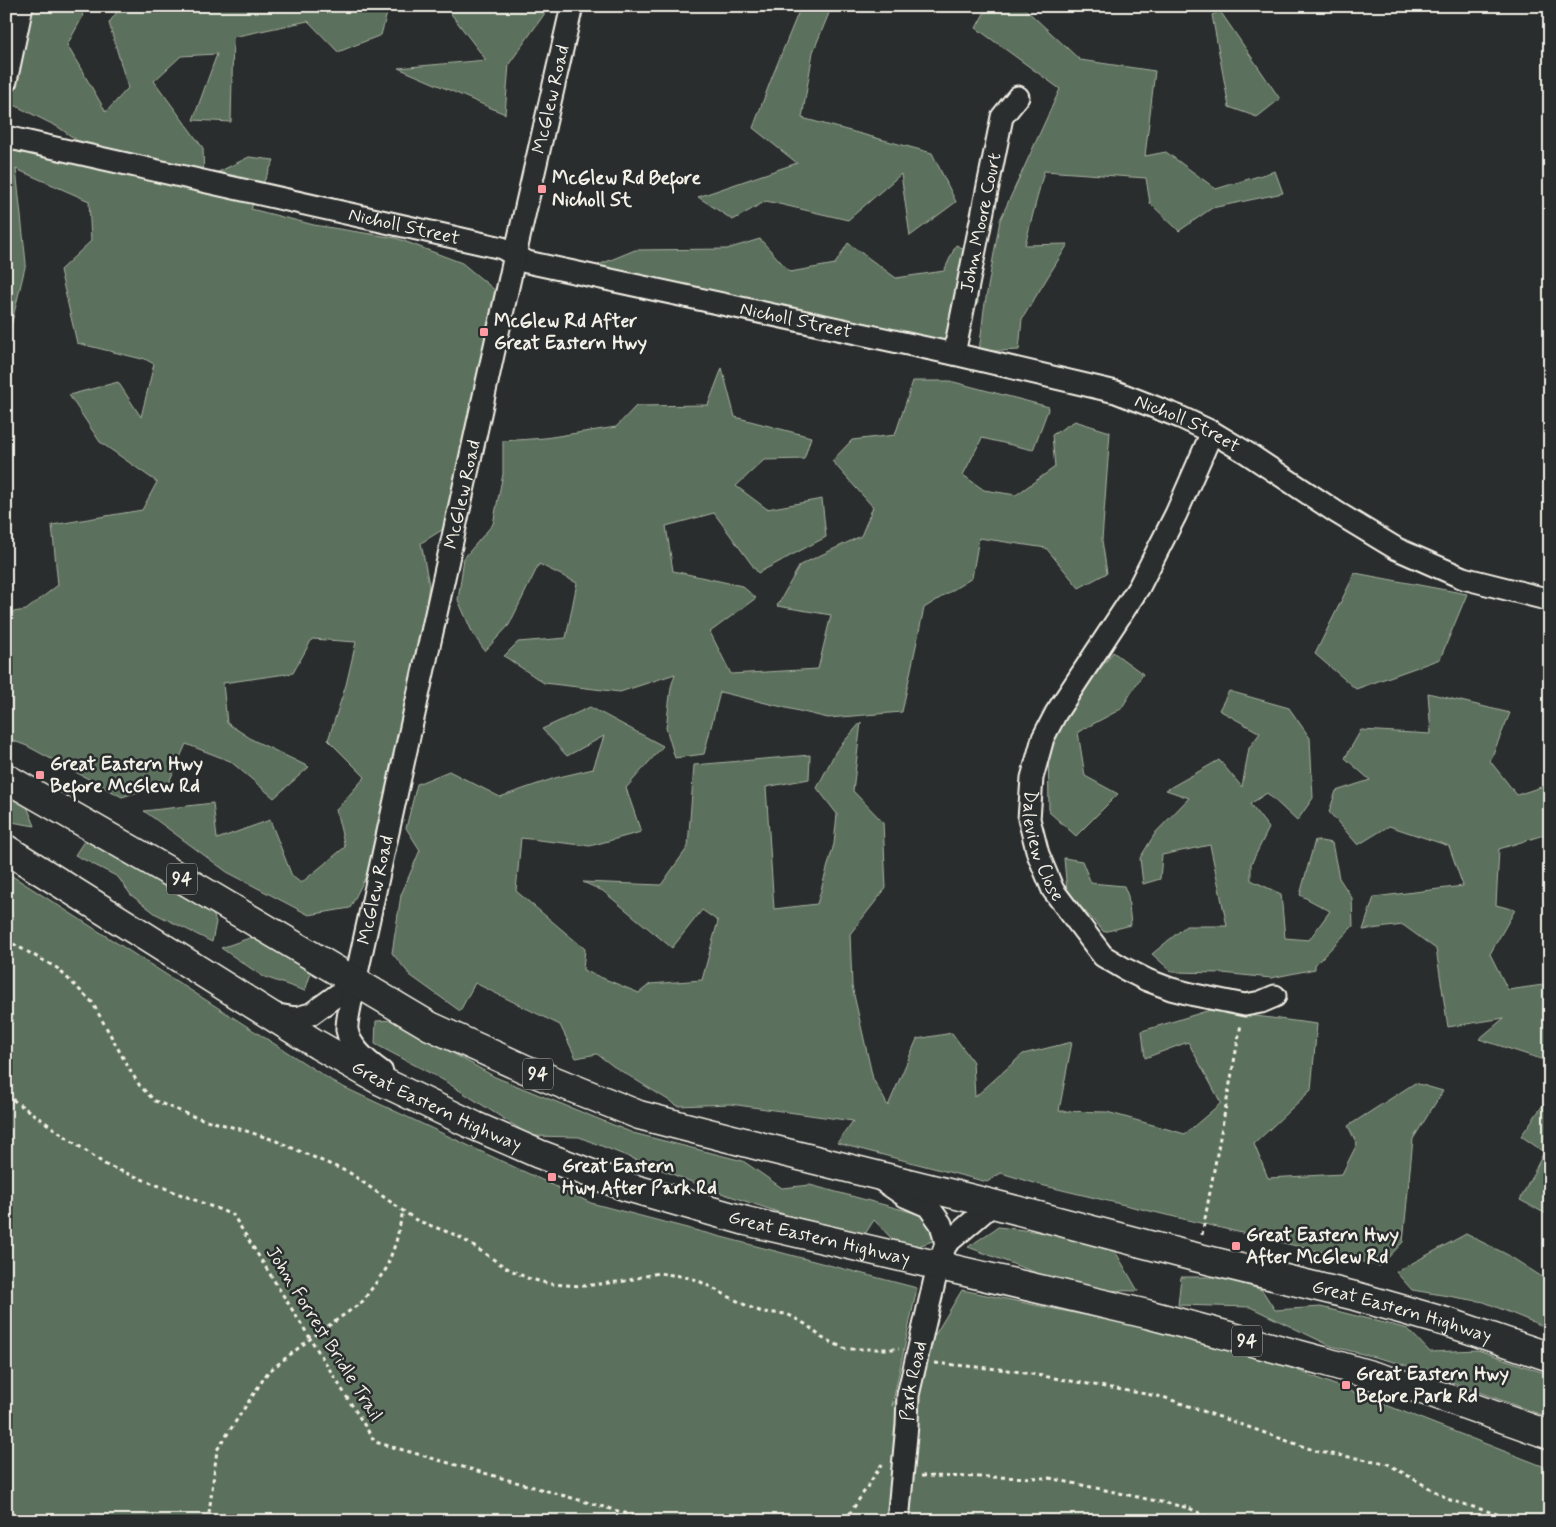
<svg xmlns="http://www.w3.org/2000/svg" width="1556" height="1527" viewBox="0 0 1556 1527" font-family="Mynerve,sans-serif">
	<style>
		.green { fill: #5b715d; stroke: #a8b1a2 }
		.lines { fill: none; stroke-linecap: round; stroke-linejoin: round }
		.minor-casing { stroke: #f4f1e8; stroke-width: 25 }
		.highway-casing { stroke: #f4f1e8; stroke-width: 31 }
		.path { stroke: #f4f1e8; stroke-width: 3; stroke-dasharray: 4 4; stroke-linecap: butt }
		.minor { stroke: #2a2d2e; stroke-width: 21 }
		.highway { stroke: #2a2d2e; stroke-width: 28 }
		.poi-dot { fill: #ff9aa2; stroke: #2a2d2e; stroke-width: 2 }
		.labels { text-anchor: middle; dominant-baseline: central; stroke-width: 5; stroke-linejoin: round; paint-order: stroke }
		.shield { fill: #2a2d2e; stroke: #b7b6b0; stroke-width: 1 }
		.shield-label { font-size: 18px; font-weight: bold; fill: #f4f1e8 }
		.street-label { font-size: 19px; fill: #f4f1e8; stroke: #2a2d2e }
		.poi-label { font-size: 19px; font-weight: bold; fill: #f4f1e8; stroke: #2a2d2e; text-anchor: start }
	</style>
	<rect width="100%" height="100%" fill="#2a2d2e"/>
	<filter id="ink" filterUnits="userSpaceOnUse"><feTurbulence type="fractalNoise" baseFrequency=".02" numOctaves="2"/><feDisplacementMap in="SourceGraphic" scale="10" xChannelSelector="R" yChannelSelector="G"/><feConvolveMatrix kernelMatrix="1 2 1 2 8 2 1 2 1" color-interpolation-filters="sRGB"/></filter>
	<g filter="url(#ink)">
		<!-- green -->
		<path class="green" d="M 32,6 L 80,6 L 83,16 L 67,45 L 106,112 L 128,88 L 109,23 L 121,6 L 389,6 L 381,35 L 338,52 L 308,21 L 233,37 L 231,122 L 193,120 L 217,54 L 181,56 L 154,81 L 203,148 L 204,179 L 249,157 L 274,160 L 251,209 L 314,225 L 396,238 L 462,263 L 496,291 L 450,525 L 421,543 L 429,585 L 413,700 L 380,848 L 350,908 L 309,915 L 227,872 L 144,811 L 213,803 L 217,839 L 270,820 L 292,876 L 301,883 L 345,847 L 336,810 L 365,777 L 328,740 L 346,685 L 356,642 L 312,639 L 293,673 L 223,683 L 227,723 L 253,740 L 309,767 L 274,798 L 230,761 L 186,744 L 169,782 L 122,797 L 27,746 L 6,738 L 6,613 L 26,610 L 58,585 L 52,525 L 142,510 L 157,482 L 100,442 L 69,395 L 118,382 L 141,417 L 154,364 L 143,358 L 142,359 L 77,343 L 60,270 L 91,241 L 89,201 L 16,169 L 26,263 L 6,347 L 7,148 L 71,155 L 117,168 L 58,127 L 10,103 Z
			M 445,6 L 550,6 L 509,64 L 505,114 L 398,68 L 486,60 Z
			M 801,6 L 832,6 L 813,52 L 802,118 L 932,153 L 956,202 L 910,236 L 901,174 L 848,220 L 766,201 L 733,220 L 698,197 L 797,163 L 753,128 L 772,77 Z
			M 988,6 L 1022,6 L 1080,60 L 1155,71 L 1145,156 L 1166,152 L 1216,189 L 1275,171 L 1283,193 L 1212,208 L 1179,231 L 1150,203 L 1146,178 L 1044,171 L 1025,245 L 1068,244 L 1022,319 L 1019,350 L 979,352 L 984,309 L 1000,220 L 1060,89 L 976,28 Z
			M 1220,11 L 1280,99 L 1257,117 L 1229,107 L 1212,15 Z
			M 760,239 L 790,272 L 835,264 L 848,243 L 896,278 L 944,271 L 956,245 L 978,255 L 978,303 L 927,360 L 574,275 L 635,250 L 727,249 Z
			M 722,368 L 735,417 L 811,437 L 804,459 L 764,460 L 736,486 L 767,509 L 822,499 L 826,537 L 758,573 L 714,513 L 666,526 L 673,571 L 742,586 L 756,598 L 710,632 L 731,674 L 818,669 L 831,615 L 777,606 L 800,565 L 861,536 L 873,507 L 832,461 L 852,440 L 895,435 L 913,381 L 950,381 L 1049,407 L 1033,450 L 982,438 L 963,475 L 984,490 L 1016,495 L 1055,467 L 1052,435 L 1075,421 L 1110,432 L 1102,540 L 1107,573 L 1079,588 L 1046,548 L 979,538 L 972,578 L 924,608 L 902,712 L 828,718 L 720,692 L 704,754 L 675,758 L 666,728 L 671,687 L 675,674 L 620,692 L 544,683 L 504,656 L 518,642 L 566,638 L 577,583 L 539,564 L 509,625 L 485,651 L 473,634 L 458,600 L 464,558 L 493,524 L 503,474 L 503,441 L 545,438 L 616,427 L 636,406 L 708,405 Z
			M 1355,573 L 1467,594 L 1440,659 L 1356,689 L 1315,654 Z
			M 1113,652 L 1143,674 L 1121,709 L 1078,732 L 1085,776 L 1118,794 L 1076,836 L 1049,812 L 1048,737 Z
			M 1229,691 L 1289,708 L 1310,738 L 1313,798 L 1297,821 L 1267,793 L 1250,804 L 1269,828 L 1251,864 L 1251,880 L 1281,894 L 1285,938 L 1309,940 L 1330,911 L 1300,895 L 1315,840 L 1332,843 L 1339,878 L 1352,898 L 1353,926 L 1315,965 L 1315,969 L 1271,978 L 1222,973 L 1172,972 L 1152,954 L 1186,926 L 1227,926 L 1210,845 L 1162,855 L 1160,879 L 1143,884 L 1140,858 L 1156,832 L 1189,798 L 1166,790 L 1219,760 L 1242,787 L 1249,748 L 1260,733 L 1219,710 Z
			M 1428,693 L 1510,713 L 1490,761 L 1517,795 L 1550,784 L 1550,833 L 1499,849 L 1496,905 L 1515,910 L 1490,954 L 1508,990 L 1550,984 L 1550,1062 L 1479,1039 L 1504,1018 L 1448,1027 L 1436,949 L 1403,925 L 1363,930 L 1374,897 L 1463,886 L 1449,846 L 1389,826 L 1358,845 L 1329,812 L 1336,791 L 1370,780 L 1345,758 L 1361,730 L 1431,734 Z
			M 590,707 L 663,746 L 626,788 L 641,832 L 590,846 L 521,838 L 516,891 L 585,949 L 583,970 L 639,993 L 650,984 L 702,980 L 718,921 L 702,910 L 672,948 L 603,891 L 583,882 L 661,885 L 688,847 L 694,765 L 810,755 L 809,779 L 766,787 L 774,909 L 817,904 L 834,844 L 837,814 L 817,788 L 836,751 L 861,722 L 853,791 L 883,822 L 886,888 L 850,934 L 852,986 L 873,1079 L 888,1106 L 917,1039 L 952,1033 L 973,1062 L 975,1097 L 1023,1054 L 1072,1042 L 1059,1111 L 1107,1112 L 1185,1134 L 1221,1103 L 1188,1042 L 1145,1058 L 1142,1031 L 1210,1010 L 1317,1024 L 1311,1090 L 1254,1144 L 1268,1178 L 1342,1174 L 1357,1144 L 1348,1126 L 1415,1083 L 1443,1091 L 1413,1139 L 1403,1242 L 1380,1266 L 1041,1185 L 1001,1173 L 987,1182 L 837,1143 L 853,1121 L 730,1104 L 678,1106 L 613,1066 L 597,1054 L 576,1058 L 560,1025 L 475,983 L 460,1011 L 411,976 L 392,953 L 401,895 L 420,850 L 406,828 L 417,784 L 449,771 L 500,797 L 555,778 L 593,769 L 604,736 L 567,756 L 542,729 Z
			M 6,783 L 26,804 L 35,826 L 6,821 Z
			M 88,835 L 211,908 L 216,922 L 212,942 L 156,914 L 131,895 L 118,877 L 75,855 Z
			M 1064,858 L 1082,861 L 1091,883 L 1124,886 L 1128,896 L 1131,925 L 1104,932 L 1067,892 Z
			M 6,872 L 337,1084 L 591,1203 L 917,1288 L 892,1406 L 962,1290 L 1235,1346 L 1550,1469 L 1550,1521 L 6,1521 Z
			M 258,935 L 314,964 L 305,991 L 262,976 L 221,948 Z
			M 394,1020 L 495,1077 L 633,1133 L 743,1161 L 782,1188 L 810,1185 L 937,1219 L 935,1240 L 919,1246 L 894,1241 L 874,1220 L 865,1234 L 790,1216 L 712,1190 L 579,1137 L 531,1136 L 443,1080 L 375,1044 L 376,1021 Z
			M 1550,1095 L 1550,1216 L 1520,1200 L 1544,1152 L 1521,1136 Z
			M 998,1227 L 1040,1232 L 1111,1244 L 1138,1291 L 1092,1290 L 1058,1281 L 968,1247 Z
			M 1466,1234 L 1508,1255 L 1550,1282 L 1550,1329 L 1484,1302 L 1412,1290 L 1396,1272 Z
			M 1181,1277 L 1221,1277 L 1262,1290 L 1275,1310 L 1321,1307 L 1408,1329 L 1430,1352 L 1478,1350 L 1550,1375 L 1550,1418 L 1402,1364 L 1331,1346 L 1250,1307 L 1178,1305 Z"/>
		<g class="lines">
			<!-- minor casing -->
			<g class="minor-casing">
				<g id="minor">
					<path d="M 6,81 L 22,6"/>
					<path id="s1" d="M 6,137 L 502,248 L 527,262 L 954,354 L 1116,392 L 1180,417 L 1212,432 L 1247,453 L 1336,512 L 1397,549 L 1463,578 L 1550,600"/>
					<path id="s2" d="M 954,354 L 1002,117 L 1018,97"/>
					<path id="s3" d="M 1212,432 L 1176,514 L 1139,587 L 1056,713 L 1043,738 L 1032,778 L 1029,819 L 1038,854 L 1053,890 L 1103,956 L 1125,969 L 1147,980 L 1171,989 L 1195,995 L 1245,1005 L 1261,1002 L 1275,996"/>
					<path d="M 272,1014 L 296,1018 L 311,1014 L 355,982"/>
					<path id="s4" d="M 382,1072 C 368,1062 350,1048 347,1030 C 346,1021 353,993 355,982 L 515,255 L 572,6"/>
					<path d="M 883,1181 L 905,1196 L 928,1206 L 941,1224 L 946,1244"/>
					<path id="s5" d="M 898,1521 L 907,1425 L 908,1395 L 938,1266 L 946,1244 L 993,1204"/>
				</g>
			</g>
			<!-- highway casing -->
			<g class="highway-casing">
				<g id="highway">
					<path id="s6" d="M 6,778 L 191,884 L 430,1026 L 525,1069 L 639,1115 L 771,1149 L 993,1204 L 1187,1255 L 1355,1296 L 1453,1324 L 1550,1357"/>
					<path id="s7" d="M 6,849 L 318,1045 L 381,1081 L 475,1126 L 539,1154 L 624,1186 L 746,1221 L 1147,1314 L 1323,1361 L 1432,1393 L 1550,1435"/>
				</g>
			</g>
			<!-- path -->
			<path class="path" d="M 6,940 L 57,968 L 92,1002 L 131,1072 L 140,1086 L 155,1101 L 195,1117 L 243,1130 L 274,1140 L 350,1173 L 416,1220 L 458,1236 L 505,1267 L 527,1278 L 550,1284 L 584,1286 L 625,1281 L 658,1273 L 681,1276 L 697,1280 L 747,1306 L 762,1312 L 787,1314 L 807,1325 L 822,1338 L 846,1349 L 899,1349
				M 6,1095 L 106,1165 L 233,1215 L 375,1442 L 653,1521
				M 1202,1235 L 1241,1024
				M 935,1363 L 1008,1370 L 1163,1397 L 1319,1452 L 1386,1463 L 1450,1500 L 1520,1521
				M 921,1476 L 1049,1478 L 1189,1508 L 1216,1521
				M 208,1521 L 217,1450 L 268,1372 L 310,1339 L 362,1302 L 386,1269 L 396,1242 L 403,1211
				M 845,1521 L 884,1461"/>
			<!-- minor -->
			<use href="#minor" class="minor"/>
			<!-- highway -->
			<use href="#highway" class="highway"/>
		</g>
	</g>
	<!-- markers -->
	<g class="poi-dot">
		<rect x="537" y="184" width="10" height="10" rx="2.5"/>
		<rect x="479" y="327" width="10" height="10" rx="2.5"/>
		<rect x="35" y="770" width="10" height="10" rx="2.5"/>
		<rect x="547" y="1172" width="10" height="10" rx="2.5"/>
		<rect x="1231" y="1241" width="10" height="10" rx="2.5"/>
		<rect x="1341" y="1380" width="10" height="10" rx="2.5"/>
	</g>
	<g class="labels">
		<!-- shield labels -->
		<g class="shield">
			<rect x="167" y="863.5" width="30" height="31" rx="4"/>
			<rect x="523" y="1058.5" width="30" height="31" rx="4"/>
			<rect x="1232" y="1325.5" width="30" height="31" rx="4"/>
		</g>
		<g class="shield-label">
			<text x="182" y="879">94</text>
			<text x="538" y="1074">94</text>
			<text x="1247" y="1341">94</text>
		</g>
		<!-- street labels -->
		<g class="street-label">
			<text stroke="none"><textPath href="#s4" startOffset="1009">McGlew Road</textPath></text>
			<text stroke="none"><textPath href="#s2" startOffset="134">John Moore Court</textPath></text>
			<text stroke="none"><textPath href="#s1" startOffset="408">Nicholl Street</textPath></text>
			<text stroke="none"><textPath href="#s1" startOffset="812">Nicholl Street</textPath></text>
			<text stroke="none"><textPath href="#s1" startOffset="1218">Nicholl Street</textPath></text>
			<text stroke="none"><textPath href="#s4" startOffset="604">McGlew Road</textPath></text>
			<text stroke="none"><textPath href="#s3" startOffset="462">Daleview Close</textPath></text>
			<text stroke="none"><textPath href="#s4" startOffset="199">McGlew Road</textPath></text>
			<text stroke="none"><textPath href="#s7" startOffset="502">Great Eastern Highway</textPath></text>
			<text stroke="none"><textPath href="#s7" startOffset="908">Great Eastern Highway</textPath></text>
			<text stroke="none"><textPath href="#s6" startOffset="1506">Great Eastern Highway</textPath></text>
			<text transform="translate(324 1334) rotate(58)">John Forrest Bridle Trail</text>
			<text stroke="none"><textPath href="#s5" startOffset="141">Park Road</textPath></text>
		</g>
		<!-- poi labels -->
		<g class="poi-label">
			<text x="552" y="178">McGlew Rd Before<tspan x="552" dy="22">Nicholl St</tspan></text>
			<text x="494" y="321">McGlew Rd After<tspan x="494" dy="22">Great Eastern Hwy</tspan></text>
			<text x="50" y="764">Great Eastern Hwy<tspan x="50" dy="22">Before McGlew Rd</tspan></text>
			<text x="562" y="1166">Great Eastern<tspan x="562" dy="22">Hwy After Park Rd</tspan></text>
			<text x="1246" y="1235">Great Eastern Hwy<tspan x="1246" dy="22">After McGlew Rd</tspan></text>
			<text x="1356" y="1374">Great Eastern Hwy<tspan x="1356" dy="22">Before Park Rd</tspan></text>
		</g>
	</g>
	<!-- margin -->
	<rect width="1556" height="1527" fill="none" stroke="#2a2d2e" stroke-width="25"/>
	<rect x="12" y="12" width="1531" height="1502" fill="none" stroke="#f4f1e8" stroke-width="2" filter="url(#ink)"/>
</svg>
